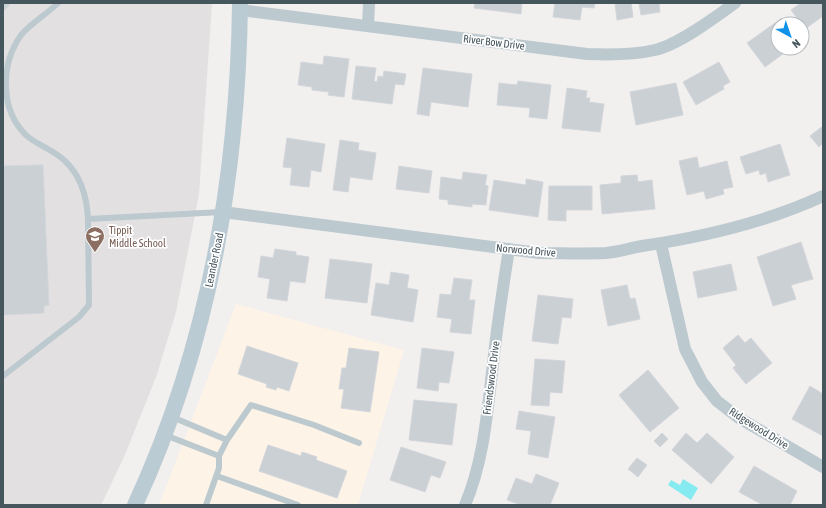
<svg xmlns="http://www.w3.org/2000/svg" width="826" height="508" viewBox="0 0 826 508" font-family="'Asap Condensed',sans-serif">
	<style>
		.commercial { fill: #fdf3e7 }
		.education { fill: #e3e0e1 }
		.water { fill: #86ebf0 }
		.building { fill: #cbd0d4; stroke: #d2d6db }
		.lines { fill: none; stroke-linecap: round; stroke-linejoin: round }
		.lane { stroke: #bcc9cf; stroke-width: 6 }
		.street { stroke: #bcc9cf; stroke-width: 12 }
		.secondary { stroke: #bbcbd4; stroke-width: 16 }
		.labels { text-anchor: middle; dominant-baseline: central; stroke-width: 3.5; stroke-linejoin: round; paint-order: stroke }
		.street-label { font-size: 11px; fill: #46565d; stroke: #fff }
		.education-label { font-size: 11px; fill: #785e54; stroke: #fff; text-anchor: start }
	</style>
	<rect width="100%" height="100%" fill="#f2efef"/>
	<!-- commercial -->
	<path class="commercial" d="M 236,304 L 404,350 L 358,505 L 159,505 Z"/>
	<!-- education -->
	<path class="education" d="M 3,3 L 212,3 L 199,194 L 176,312 L 156,377 L 124,457 L 101,505 L 3,505 Z"/>
	<!-- water -->
	<path class="water" d="M 683,479 L 698,488 L 691,500 L 668,485 L 671,480 L 680,485 Z"/>
	<!-- building -->
	<path class="building" d="M 3,3 L 11,3 L 4,11 Z
		M 475,3 L 522,3 L 521,14 L 474,8 Z
		M 555,3 L 595,3 L 594,8 L 582,7 L 580,20 L 553,17 Z
		M 615,3 L 631,3 L 633,17 L 617,20 Z
		M 639,3 L 659,3 L 660,12 L 641,15 Z
		M 801,3 L 823,3 L 823,16 L 805,29 L 791,10 Z
		M 782,18 L 786,24 L 778,24 L 778,48 L 791,48 L 765,67 L 747,43 Z
		M 324,56 L 349,59 L 344,97 L 328,95 L 329,92 L 312,90 L 312,87 L 298,85 L 301,62 L 323,65 Z
		M 719,62 L 730,82 L 723,86 L 724,89 L 696,105 L 683,82 Z
		M 356,66 L 376,68 L 374,81 L 377,82 L 378,76 L 383,77 L 384,71 L 406,74 L 404,85 L 395,84 L 392,104 L 352,99 Z
		M 423,68 L 472,74 L 468,107 L 431,102 L 429,116 L 417,114 Z
		M 518,81 L 551,85 L 547,119 L 529,117 L 530,108 L 497,105 L 499,83 L 517,85 Z
		M 676,83 L 683,115 L 636,125 L 630,92 Z
		M 567,88 L 587,91 L 586,98 L 590,98 L 589,102 L 604,104 L 600,132 L 562,128 Z
		M 823,126 L 823,143 L 819,147 L 810,136 Z
		M 287,138 L 325,144 L 321,172 L 311,170 L 309,187 L 290,185 L 292,168 L 283,167 Z
		M 340,140 L 359,143 L 358,150 L 376,153 L 372,180 L 350,177 L 348,192 L 333,190 Z
		M 780,144 L 790,175 L 768,182 L 766,173 L 760,175 L 759,170 L 746,174 L 740,157 Z
		M 697,157 L 699,168 L 727,161 L 733,187 L 723,189 L 724,194 L 706,199 L 704,191 L 687,195 L 679,161 Z
		M 43,165 L 49,305 L 44,306 L 44,313 L 3,315 L 3,166 Z
		M 399,166 L 432,171 L 429,193 L 396,189 Z
		M 463,172 L 487,175 L 485,185 L 488,186 L 486,205 L 472,204 L 472,207 L 448,204 L 448,200 L 439,199 L 441,177 L 462,180 Z
		M 637,175 L 638,182 L 652,180 L 655,209 L 602,214 L 600,185 L 621,183 L 621,176 Z
		M 526,179 L 543,182 L 538,217 L 489,210 L 494,180 L 526,185 Z
		M 549,186 L 592,186 L 592,210 L 566,210 L 566,221 L 548,220 Z
		M 801,242 L 813,279 L 791,285 L 796,299 L 773,306 L 757,257 Z
		M 275,249 L 296,252 L 296,255 L 309,257 L 305,283 L 290,281 L 287,301 L 267,298 L 270,279 L 258,277 L 261,256 L 273,258 Z
		M 330,259 L 372,264 L 367,303 L 325,298 Z
		M 731,264 L 737,290 L 698,298 L 693,272 Z
		M 391,272 L 409,275 L 407,288 L 418,290 L 413,322 L 371,315 L 376,283 L 389,285 Z
		M 454,278 L 472,280 L 469,300 L 475,300 L 471,334 L 450,332 L 452,319 L 437,317 L 440,294 L 451,295 Z
		M 627,285 L 630,299 L 635,298 L 640,319 L 608,326 L 601,290 Z
		M 538,295 L 573,299 L 571,318 L 562,317 L 558,344 L 532,341 Z
		M 738,335 L 745,343 L 751,338 L 772,363 L 746,384 L 733,368 L 736,365 L 723,348 Z
		M 247,346 L 298,363 L 289,391 L 277,387 L 276,390 L 266,387 L 267,384 L 238,374 Z
		M 349,348 L 379,352 L 370,412 L 341,408 L 344,389 L 339,389 L 342,368 L 346,368 Z
		M 422,348 L 454,352 L 449,383 L 439,382 L 438,391 L 417,388 Z
		M 535,359 L 565,361 L 562,393 L 550,392 L 549,406 L 531,405 Z
		M 648,370 L 679,408 L 650,432 L 619,395 Z
		M 810,386 L 823,394 L 823,436 L 792,419 Z
		M 414,400 L 457,404 L 452,445 L 409,440 Z
		M 519,411 L 555,417 L 548,458 L 528,454 L 531,431 L 516,429 Z
		M 662,433 L 668,439 L 660,447 L 654,441 Z
		M 686,433 L 697,443 L 707,433 L 734,457 L 711,484 L 672,450 Z
		M 268,445 L 301,456 L 302,452 L 317,457 L 316,460 L 347,471 L 337,498 L 259,471 Z
		M 401,447 L 446,462 L 440,478 L 431,475 L 425,492 L 390,480 Z
		M 637,458 L 647,465 L 638,477 L 628,469 Z
		M 754,466 L 797,491 L 790,505 L 763,505 L 739,492 Z
		M 536,474 L 559,483 L 550,505 L 521,505 L 507,500 L 516,478 L 532,484 Z"/>
	<g class="lines">
		<!-- lane -->
		<path class="lane" d="M 58,3 C 47,14 31,23 21,35 C 0,65 0,111 27,136 C 39,146 54,150 65,161 C 81,176 87,198 88,219 L 222,212
			M 3,376 L 79,317 L 89,305 L 88,219
			M 172,417 L 227,440
			M 165,435 L 219,456
			M 217,476 L 298,505
			M 206,505 L 219,468 L 219,456 L 227,440 L 251,405 L 314,425 L 359,443"/>
		<!-- street -->
		<path class="street" d="M 240,10 L 587,54 C 610,55 633,55 655,50 C 678,45 716,17 735,3
			M 368,26 L 369,3
			M 223,212 L 539,253 C 561,253 583,254 606,253 C 618,252 630,248 642,246 C 703,237 767,222 823,196
			M 661,244 L 685,349 L 702,382 L 717,401 L 739,418 L 823,467
			M 465,505 C 484,460 487,413 493,364 C 497,326 503,287 509,249"/>
		<!-- secondary -->
		<path class="secondary" d="M 135,505 C 208,348 238,175 240,3"/>
	</g>
	<!-- icons -->
	<defs>
		<g id="school-pin" transform="scale(1)"><path d="M0 17L-7.5 6A9.5 9.5 0 1 1 7.5 6Z" fill="#8d6e63" stroke="#fff"/><path d="M0-5L7-2L0 1L-7-2ZM-4 1L0 2.5L4 1V4Q0 6-4 4Z" fill="#fff"/></g>
	</defs>
	<g fill-rule="evenodd">
		<use href="#school-pin" x="95" y="236"/>
	</g>
	<g class="labels">
		<!-- street labels -->
		<g class="street-label">
			<text transform="translate(494 42) rotate(7)">River Bow Drive</text>
			<text transform="translate(526 250) rotate(5)">Norwood Drive</text>
			<text transform="translate(214 260) rotate(-78)">Leander Road</text>
			<text transform="translate(491 378) rotate(-83)">Friendswood Drive</text>
			<text transform="translate(759 428) rotate(32)">Ridgewood Drive</text>
		</g>
		<!-- education labels -->
		<g class="education-label">
			<text x="109" y="230">Tippit<tspan x="109" dy="13">Middle School</tspan></text>
		</g>
	</g>
	<!-- border -->
	<rect width="826" height="508" fill="none" stroke="#46565d" stroke-width="8"/>
	<!-- north arrow -->
	<g transform="translate(790 36) rotate(140)"><circle r="19" fill="#ffffff" stroke="#b5bbbe"/>
	<path d="M0-3L7 15L0 10L-7 15Z" fill="#1092ea"/>
	<text y="-6" font-size="11" font-weight="bold" text-anchor="middle" fill="#46565d">N</text>
	</g>
</svg>
